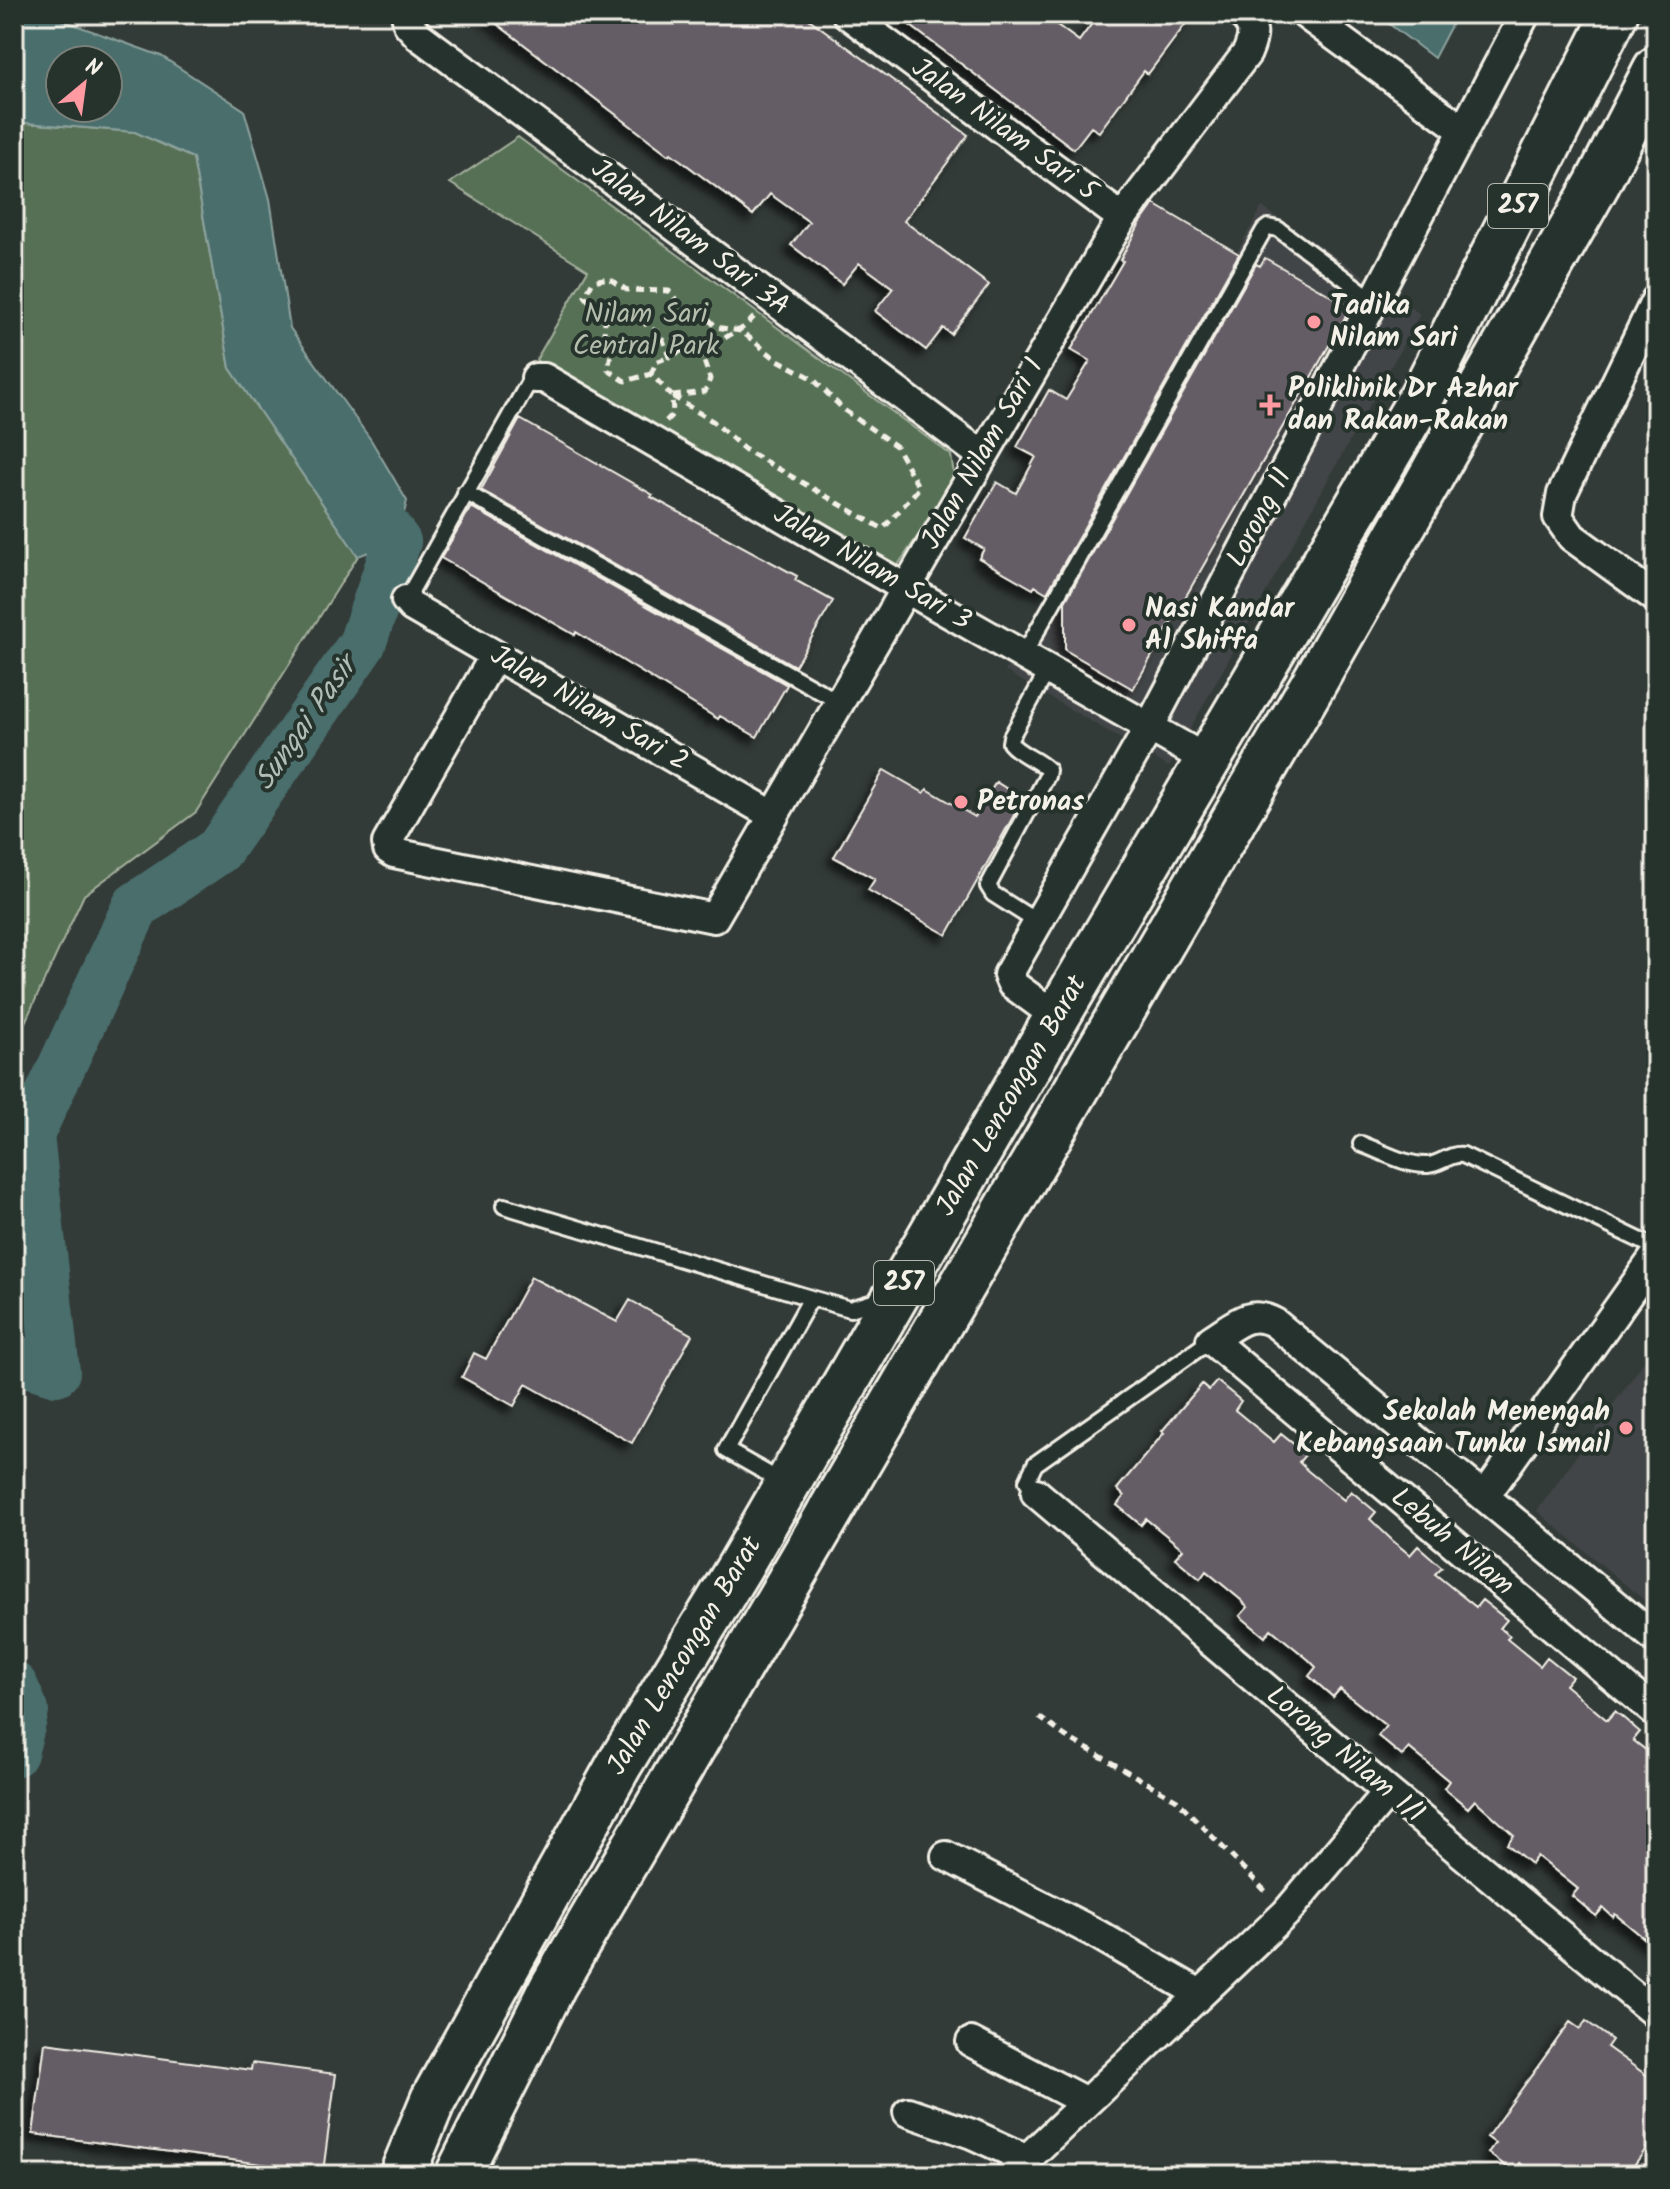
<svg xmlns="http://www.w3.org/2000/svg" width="1670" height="2189" viewBox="0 0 1670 2189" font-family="Kalam,sans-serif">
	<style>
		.built { fill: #424546 }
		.green { fill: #567055; stroke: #a5b09e; stroke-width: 2 }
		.water { fill: #496e6c; stroke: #8da29e; stroke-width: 2; fill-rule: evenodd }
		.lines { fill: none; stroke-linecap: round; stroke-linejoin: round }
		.river { stroke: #496e6c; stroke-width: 48 }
		.building { fill: #655d65; stroke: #f4f1e8; stroke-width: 2; filter: url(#shadow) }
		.service-casing { stroke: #f4f1e8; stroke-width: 20 }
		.minor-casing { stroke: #f4f1e8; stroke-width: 34 }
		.trunk-casing { stroke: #f4f1e8; stroke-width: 50 }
		.path { stroke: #f4f1e8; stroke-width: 5; stroke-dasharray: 8 6; stroke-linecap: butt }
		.service { stroke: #26332d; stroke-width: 14 }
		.minor { stroke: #26332d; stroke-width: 28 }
		.trunk { stroke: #26332d; stroke-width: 44 }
		.poi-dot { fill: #ff9aa2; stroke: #26332d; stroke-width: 3 }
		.labels { text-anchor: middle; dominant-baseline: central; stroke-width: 8; stroke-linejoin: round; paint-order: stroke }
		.shield { fill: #26332d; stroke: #b6b8b0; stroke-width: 2 }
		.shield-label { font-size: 26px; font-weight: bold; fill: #f4f1e8 }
		.street-label { font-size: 28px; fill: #f4f1e8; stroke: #26332d }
		.poi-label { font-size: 28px; font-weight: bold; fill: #f4f1e8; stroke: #26332d; text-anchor: start }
		.park-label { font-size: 28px; fill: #b5bdad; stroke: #26332d }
		.water-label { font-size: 30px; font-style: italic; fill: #b0bdb6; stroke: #26332d }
	</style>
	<defs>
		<filter id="shadow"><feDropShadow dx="-7" dy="7" stdDeviation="4" flood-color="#0009"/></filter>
	</defs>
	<rect width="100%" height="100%" fill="#333b38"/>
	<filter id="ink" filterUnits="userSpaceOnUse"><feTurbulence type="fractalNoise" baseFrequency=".0125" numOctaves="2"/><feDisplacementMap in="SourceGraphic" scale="16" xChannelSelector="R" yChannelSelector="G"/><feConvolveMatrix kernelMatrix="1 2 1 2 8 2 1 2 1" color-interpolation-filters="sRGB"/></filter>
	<g filter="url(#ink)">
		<!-- built -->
		<path class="built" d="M 1262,207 L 1420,314 L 1169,767 L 1005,671 Z
			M 1656,1345 L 1656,1610 L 1537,1511 Z"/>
		<!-- green -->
		<path class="green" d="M 14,122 L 135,132 L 193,158 L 230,368 L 358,556 L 196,812 L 84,895 L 14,1046 Z
			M 518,137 L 951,455 L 955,481 L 898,565 L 536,360 L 588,270 L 450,183 Z"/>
		<!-- water -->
		<path class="water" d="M 14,14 L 45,14 L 161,56 L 244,110 L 270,199 L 290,328 L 371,440 L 407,501 L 397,542 L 358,556 L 230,368 L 193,158 L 135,132 L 14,122 ZM 60,60 L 108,60 L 108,108 L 60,108 Z
			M 1376,14 L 1457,14 L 1434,58 Z"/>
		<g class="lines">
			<!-- river -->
			<path class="river" d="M 14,1359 L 56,1372 L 30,1135 L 136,906 L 219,850 L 362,644 L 397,542 L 358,489
				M 14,1686 L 25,1711 L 14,1753"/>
		</g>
		<!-- building -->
		<path class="building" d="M 484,14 L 802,14 L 968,135 L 904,221 L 989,285 L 951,334 L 943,328 L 926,350 L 875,311 L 893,288 L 859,263 L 842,284 L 791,245 L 809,222 L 770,194 L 753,215 L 671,153 L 669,155 Z
			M 895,14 L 1042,14 L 1079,41 L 1099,14 L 1193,14 L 1148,74 L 1144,71 L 1099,132 L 1091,127 L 1074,149 Z
			M 1154,204 L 1239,254 L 1047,593 L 1035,586 L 1033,589 L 979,558 L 984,549 L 965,538 L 997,482 L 1016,493 L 1036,457 L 1017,447 L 1049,390 L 1066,400 L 1090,361 L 1071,350 L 1123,261 L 1120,260 L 1139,225 Z
			M 1265,258 L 1351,307 L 1133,689 L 1065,650 L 1065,602 L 1256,264 L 1260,266 Z
			M 520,419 L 653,495 L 651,497 L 797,576 L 795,580 L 833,601 L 795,666 L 481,490 Z
			M 471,507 L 787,685 L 757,737 L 720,716 L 718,719 L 576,632 L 575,635 L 441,558 Z
			M 884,770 L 924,793 L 927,789 L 975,817 L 996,782 L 1023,799 L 947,935 L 868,890 L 875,879 L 834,857 Z
			M 531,1277 L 617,1322 L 630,1300 L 692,1335 L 632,1443 L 526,1384 L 514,1406 L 462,1377 L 474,1353 L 486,1359 Z
			M 1217,1381 L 1241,1401 L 1235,1410 L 1274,1442 L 1281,1434 L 1306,1454 L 1299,1462 L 1308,1471 L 1344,1500 L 1351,1491 L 1376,1512 L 1370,1519 L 1393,1541 L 1410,1555 L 1418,1546 L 1442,1567 L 1435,1574 L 1476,1607 L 1482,1600 L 1507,1620 L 1500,1628 L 1510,1636 L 1507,1639 L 1540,1666 L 1547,1657 L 1572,1677 L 1565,1685 L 1607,1720 L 1615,1711 L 1640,1732 L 1633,1740 L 1656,1758 L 1656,1948 L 1615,1914 L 1613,1917 L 1603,1908 L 1596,1916 L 1572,1896 L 1578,1889 L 1537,1856 L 1531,1864 L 1507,1844 L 1514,1835 L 1475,1800 L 1468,1808 L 1444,1788 L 1449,1781 L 1409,1748 L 1402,1756 L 1378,1736 L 1386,1726 L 1340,1689 L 1333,1697 L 1309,1676 L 1316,1667 L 1309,1660 L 1271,1629 L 1265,1637 L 1240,1616 L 1248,1607 L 1241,1600 L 1206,1571 L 1200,1579 L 1175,1558 L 1183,1549 L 1146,1519 L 1141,1525 L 1117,1505 L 1124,1496 L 1117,1489 L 1164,1433 L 1162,1431 L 1202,1384 L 1209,1390 Z
			M 1586,2021 L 1612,2040 L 1607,2047 L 1656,2082 L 1656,2135 L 1627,2175 L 1536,2175 L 1520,2163 L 1514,2172 L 1488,2153 L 1495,2143 L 1487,2137 L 1570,2022 L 1580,2029 Z
			M 45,2043 L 251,2070 L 252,2063 L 336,2074 L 323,2172 L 33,2134 Z"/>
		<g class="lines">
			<!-- service casing -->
			<g class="service-casing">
				<path id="service" d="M 465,492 L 839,702
					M 406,600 L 529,382 L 536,378
					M 1024,654 L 1264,230 L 1268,227 L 1278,229 L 1375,301
					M 1037,922 L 993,894 L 988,886 L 1047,776 L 1048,770 C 1037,759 1020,755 1010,743 L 1011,737 L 1049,668
					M 1361,1144 C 1381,1151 1406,1166 1428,1165 C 1441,1164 1450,1153 1463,1155 L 1656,1248
					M 504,1206 L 811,1298
					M 784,1483 L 726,1450 L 811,1298 L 850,1309 L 883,1299
					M 1036,1493 L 1027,1481 L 1035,1464 L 1211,1340"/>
			</g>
			<!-- minor casing -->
			<g class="minor-casing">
				<path id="minor" d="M 406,14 L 408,24 L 419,36 L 983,456
					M 847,14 L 1122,218
					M 1305,14 L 1464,131
					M 1656,300 L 1562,494 L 1558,517 L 1572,537 L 1656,598
					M 536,378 L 544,378 L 905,588 L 1207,760
					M 406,600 L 412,607 L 774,816
					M 495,655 L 387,843 L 388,849 L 394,853 L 714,918 L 1122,218 L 1247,53 C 1254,37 1256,26 1241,14
					M 1057,1017 L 1012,984 L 1008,975 L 1150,726 L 1525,14
					M 1036,1493 L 1388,1792 L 1656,2014
					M 1485,1496 L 1656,1255
					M 1656,1639 L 1275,1323 C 1249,1308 1234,1326 1211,1340 L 1656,1713
					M 946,1856 L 1095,1933 L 1200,1994
					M 971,2042 L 1086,2102
					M 908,2112 L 972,2134 L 1027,2159
					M 1010,2175 L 1286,1913 L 1388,1792"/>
			</g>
			<!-- trunk casing -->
			<g class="trunk-casing">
				<path id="trunk" d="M 402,2175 L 433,2100 L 619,1765 L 740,1566 L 1057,1017 L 1421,398 L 1615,14
					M 458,2175 L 553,1986 L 1315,681 L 1597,184 L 1656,69"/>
			</g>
			<!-- path -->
			<path class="path" d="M 605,321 L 618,314 L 637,313 L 648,327 L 661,334 L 669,357 L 687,348 L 703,358
				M 651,374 L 656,362 L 669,357
				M 673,396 L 705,392 L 710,379 L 703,358 C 712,352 719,341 728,336 C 742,328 741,331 754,317
				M 666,421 L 673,414 L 672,396 L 651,374 L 625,381 L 608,370 L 612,348 L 604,335 L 605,321 L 585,296 L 593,281 L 608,278 L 627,290 L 669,291 L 683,308 L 707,317 L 716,327 L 741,331 L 776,359 L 812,378 L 844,410 L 896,446 L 919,488 L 883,529 L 744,449 L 714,422 L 672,396
				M 1039,1717 L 1065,1736 L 1177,1800 L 1269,1895"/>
			<!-- service -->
			<use href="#service" class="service"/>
			<!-- minor -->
			<use href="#minor" class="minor"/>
			<!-- trunk -->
			<use href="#trunk" class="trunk"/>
		</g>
	</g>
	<!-- markers -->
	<g class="poi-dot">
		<circle cx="1314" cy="322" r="8"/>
		<path d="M1266 393h8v8h8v8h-8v8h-8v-8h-8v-8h8z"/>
		<circle cx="1129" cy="625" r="8"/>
		<circle cx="961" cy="802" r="8"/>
		<circle cx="1626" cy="1428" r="8"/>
	</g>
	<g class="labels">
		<!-- shield labels -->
		<g class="shield">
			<rect x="1488" y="184" width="60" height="44" rx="6"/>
			<rect x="874" y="1261" width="60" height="44" rx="6"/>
		</g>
		<g class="shield-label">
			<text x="1518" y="206">257</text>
			<text x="904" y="1283">257</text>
		</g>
		<!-- street labels -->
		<g class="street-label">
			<text transform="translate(1004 130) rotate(36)">Jalan Nilam Sari 5</text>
			<text transform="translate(690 238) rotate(37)">Jalan Nilam Sari 3A</text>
			<text transform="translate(983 454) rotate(-60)">Jalan Nilam Sari 1</text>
			<text transform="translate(1260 518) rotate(-62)">Lorong 11</text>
			<text transform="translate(872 568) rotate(30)">Jalan Nilam Sari 3</text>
			<text transform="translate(589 709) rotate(30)">Jalan Nilam Sari 2</text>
			<text transform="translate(1012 1096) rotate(-60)">Jalan Lencongan Barat</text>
			<text transform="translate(1452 1542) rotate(40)">Lebuh Nilam</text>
			<text transform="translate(685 1656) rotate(-59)">Jalan Lencongan Barat</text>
			<text transform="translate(1345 1755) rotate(40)">Lorong Nilam 1/1</text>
		</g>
		<!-- poi labels -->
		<g class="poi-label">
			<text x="1330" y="306">Tadika<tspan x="1330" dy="32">Nilam Sari</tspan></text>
			<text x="1288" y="389">Poliklinik Dr Azhar<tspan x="1288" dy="32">dan Rakan-Rakan</tspan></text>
			<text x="1145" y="609">Nasi Kandar<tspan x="1145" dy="32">Al Shiffa</tspan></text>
			<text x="977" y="802">Petronas</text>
			<text x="1610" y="1412" text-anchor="end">Sekolah Menengah<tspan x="1610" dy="32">Kebangsaan Tunku Ismail</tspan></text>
		</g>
		<!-- park labels -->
		<g class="park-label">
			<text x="646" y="314">Nilam Sari<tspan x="646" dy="32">Central Park</tspan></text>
		</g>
		<!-- water labels -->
		<g class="water-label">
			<text transform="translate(306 724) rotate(-55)">Sungai Pasir</text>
		</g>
	</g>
	<!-- margin -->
	<rect width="1670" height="2189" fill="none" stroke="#26332d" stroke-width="48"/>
	<rect x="24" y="24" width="1622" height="2141" fill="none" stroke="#f4f1e8" stroke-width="3" filter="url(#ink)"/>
	<!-- north arrow -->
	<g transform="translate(84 84) rotate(29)"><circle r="38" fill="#26332d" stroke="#787f78" stroke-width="2"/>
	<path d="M0-6L14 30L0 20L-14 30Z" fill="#ff9aa2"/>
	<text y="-12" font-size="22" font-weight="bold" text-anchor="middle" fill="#f4f1e8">N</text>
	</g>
</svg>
